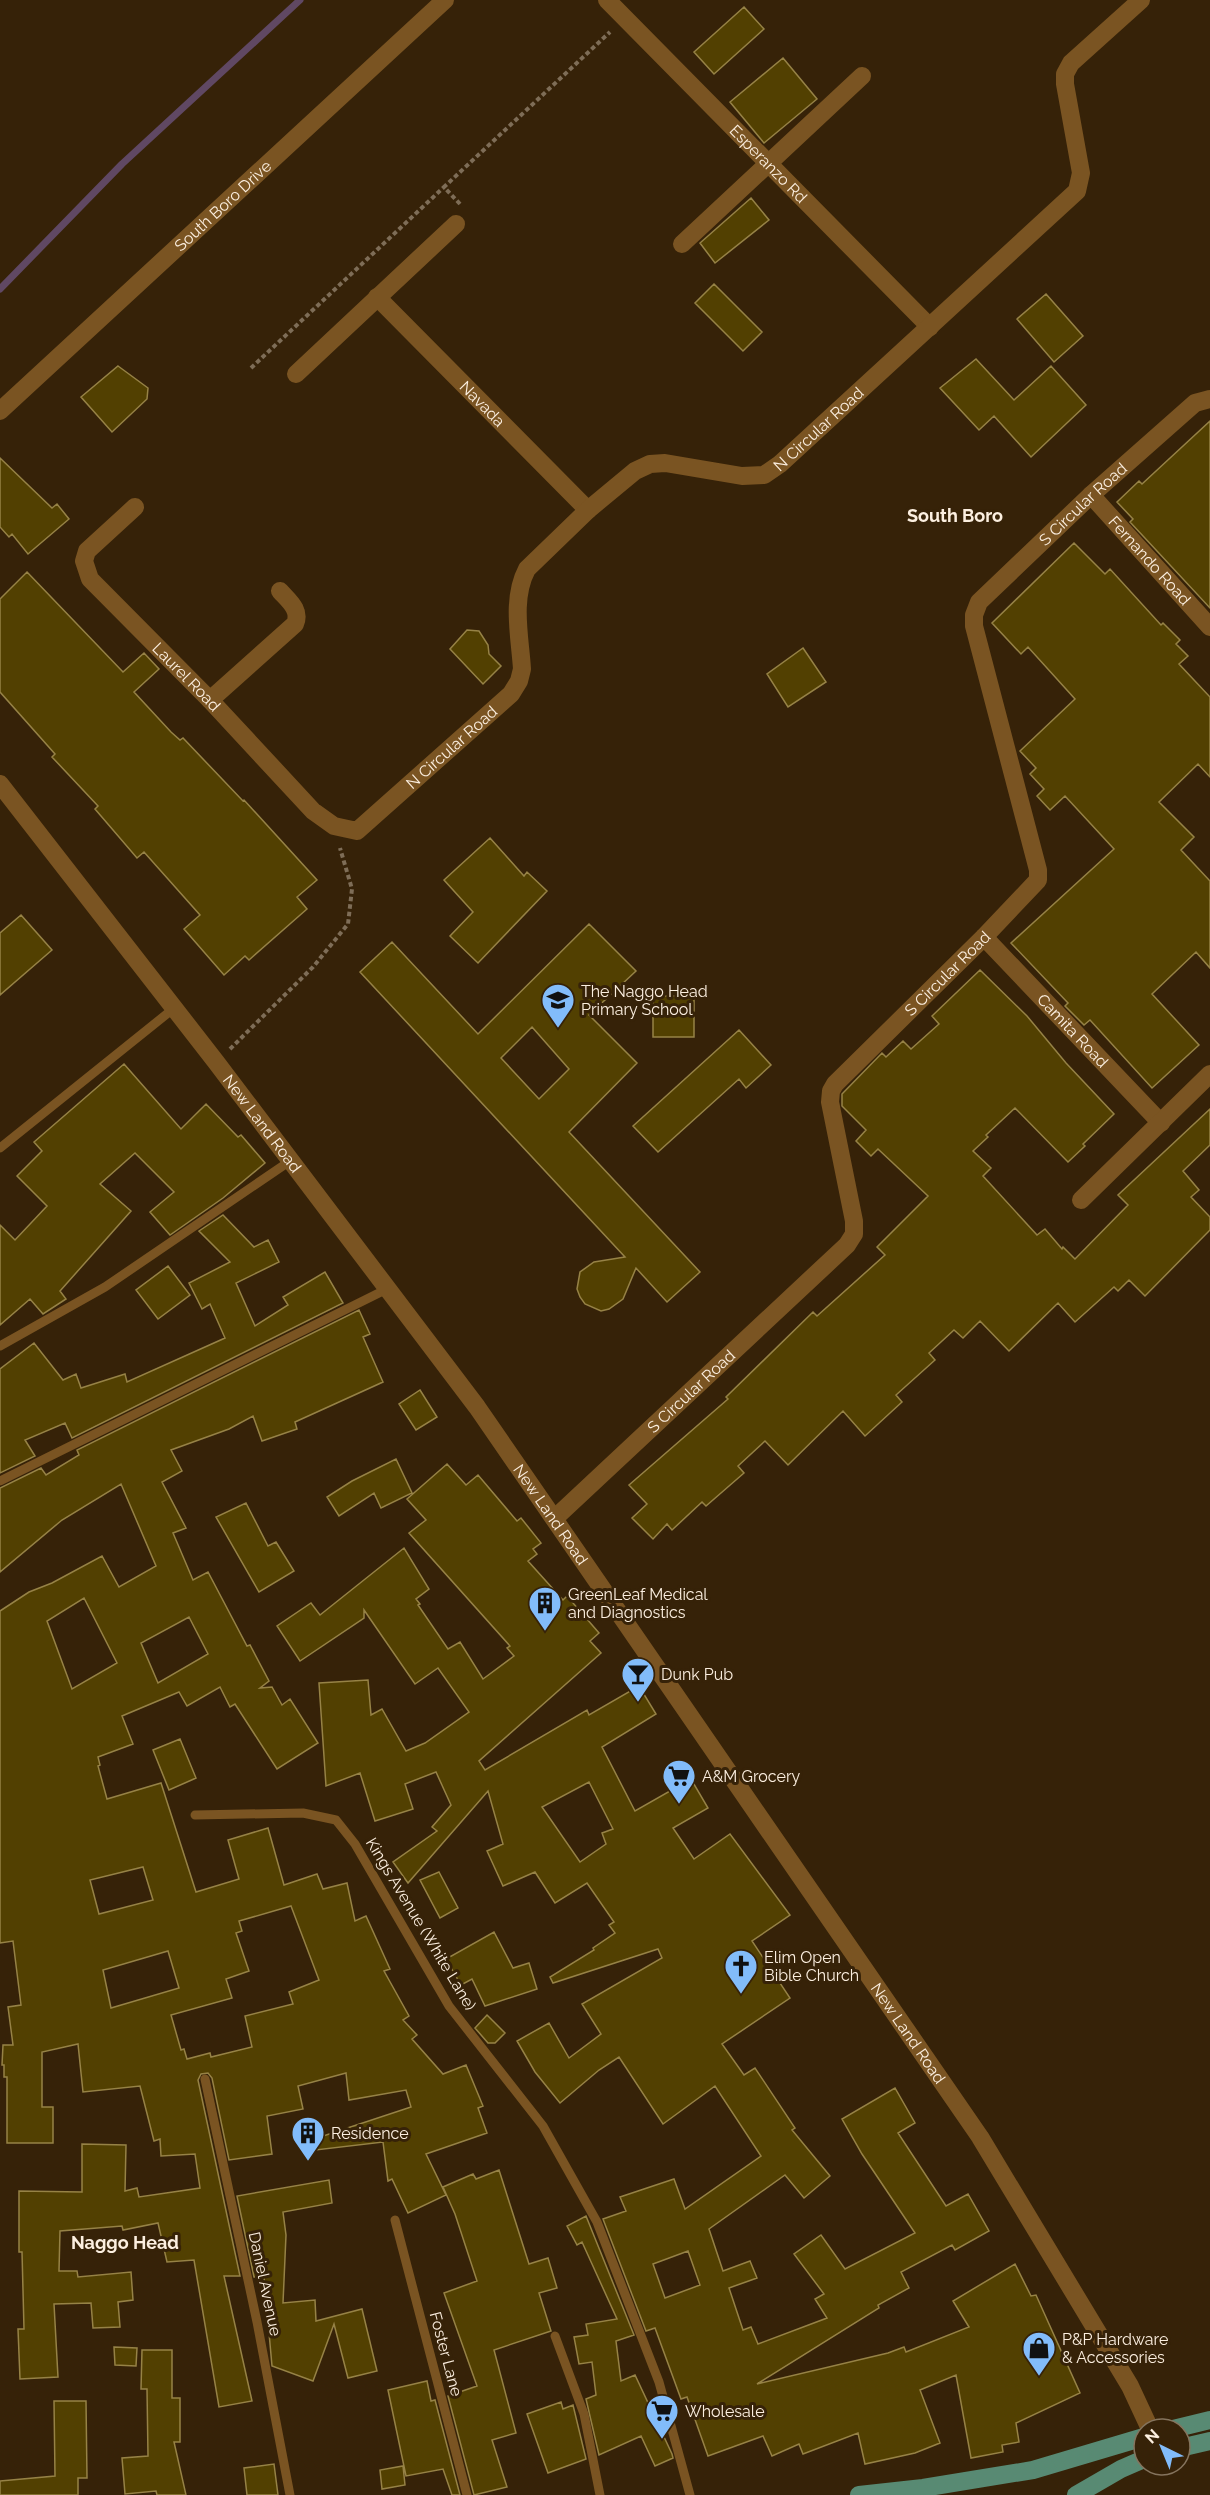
<svg xmlns="http://www.w3.org/2000/svg" width="1210" height="2495" viewBox="0 0 1210 2495" font-family="Raleway,sans-serif">
	<style>
		.lines { fill: none; stroke-linecap: round; stroke-linejoin: round }
		.stream { stroke: #604863; stroke-width: 7 }
		.building { fill: #524001; stroke: #968246; stroke-width: 1.5; fill-rule: evenodd }
		.path { stroke: #7e6d57; stroke-width: 4; stroke-dasharray: 4.5 3; stroke-linecap: butt }
		.service { stroke: #7a5422; stroke-width: 9 }
		.minor { stroke: #7a5422; stroke-width: 18 }
		.tertiary { stroke: #7a5422; stroke-width: 18 }
		.secondary { stroke: #7a5422; stroke-width: 18 }
		.primary { stroke: #588a73; stroke-width: 18 }
		.labels { text-anchor: middle; dominant-baseline: central; stroke-width: 6; stroke-linejoin: round; paint-order: stroke }
		.street-label { font-size: 16px; fill: #fcefe0; stroke: #362208 }
		.poi-label { font-size: 16px; fill: #fcefe0; stroke: #362208; text-anchor: start }
		.neighbourhood-label { font-size: 18px; font-weight: bold; fill: #fcefe0; stroke: #362208 }
	</style>
	<rect width="100%" height="100%" fill="#362208"/>
	<g class="lines">
		<!-- stream -->
		<path class="stream" d="M 0,289 L 122,164 L 300,0"/>
	</g>
	<!-- building -->
	<path class="building" d="M 744,7 L 764,29 L 714,74 L 694,52 Z
		M 783,58 L 817,99 L 764,143 L 730,102 Z
		M 751,198 L 769,220 L 715,263 L 700,243 Z
		M 714,284 L 762,332 L 743,351 L 695,303 Z
		M 1046,294 L 1083,336 L 1054,362 L 1017,319 Z
		M 976,359 L 1014,400 L 1051,366 L 1086,405 L 1031,457 L 994,416 L 979,430 L 940,388 Z
		M 118,366 L 148,388 L 147,399 L 112,432 L 81,397 Z
		M 1210,421 L 1210,608 L 1130,522 L 1133,519 L 1117,502 L 1139,481 L 1142,484 Z
		M 0,458 L 52,508 L 57,504 L 69,519 L 28,554 L 12,534 L 9,537 L 0,527 Z
		M 1074,543 L 1105,574 L 1110,569 L 1161,625 L 1163,623 L 1180,640 L 1176,644 L 1188,656 L 1179,664 L 1210,697 L 1210,777 L 1198,764 L 1159,802 L 1194,837 L 1181,850 L 1210,881 L 1210,968 L 1196,952 L 1152,994 L 1199,1045 L 1152,1088 L 1090,1020 L 1084,1025 L 1065,1006 L 1068,1003 L 1011,943 L 1114,849 L 1065,796 L 1050,810 L 1037,796 L 1044,789 L 1030,774 L 1036,768 L 1020,751 L 1075,699 L 1028,647 L 1021,654 L 992,623 Z
		M 27,572 L 123,672 L 144,653 L 159,669 L 134,692 L 171,732 L 180,740 L 183,738 L 243,801 L 244,800 L 317,880 L 297,897 L 307,909 L 249,960 L 245,956 L 224,975 L 184,929 L 200,915 L 144,852 L 137,858 L 95,809 L 98,806 L 52,757 L 55,754 L 0,692 L 0,599 Z
		M 467,630 L 479,631 L 488,645 L 489,654 L 501,666 L 483,684 L 450,649 Z
		M 803,648 L 826,682 L 788,707 L 767,674 Z
		M 490,838 L 524,876 L 527,872 L 547,891 L 478,963 L 450,936 L 473,912 L 444,880 Z
		M 21,915 L 52,950 L 0,995 L 0,933 Z
		M 589,924 L 636,971 L 589,1015 L 637,1063 L 569,1132 L 700,1272 L 667,1302 L 636,1268 L 623,1299 L 609,1309 L 601,1311 L 585,1304 L 580,1297 L 577,1289 L 580,1272 L 594,1262 L 625,1257 L 360,972 L 392,942 L 478,1034 ZM 532,1027 L 569,1069 L 539,1099 L 501,1058 Z
		M 980,970 L 1027,1016 L 1066,1063 L 1114,1114 L 1083,1144 L 1085,1146 L 1068,1162 L 1015,1108 L 986,1135 L 988,1137 L 973,1151 L 991,1168 L 983,1176 L 1037,1235 L 1045,1229 L 1062,1249 L 1063,1247 L 1075,1259 L 1128,1205 L 1118,1195 L 1210,1109 L 1210,1145 L 1183,1171 L 1199,1190 L 1191,1197 L 1210,1217 L 1210,1230 L 1145,1296 L 1129,1280 L 1118,1291 L 1114,1287 L 1075,1322 L 1058,1303 L 1009,1351 L 980,1321 L 963,1338 L 954,1330 L 929,1353 L 935,1360 L 896,1395 L 902,1402 L 865,1436 L 843,1411 L 788,1465 L 765,1441 L 738,1466 L 744,1473 L 706,1506 L 702,1502 L 672,1530 L 667,1524 L 653,1539 L 632,1518 L 647,1504 L 629,1485 L 728,1399 L 726,1397 L 813,1312 L 817,1316 L 885,1255 L 877,1247 L 928,1196 L 878,1149 L 871,1156 L 856,1141 L 866,1130 L 842,1106 L 842,1094 L 882,1053 L 886,1057 L 903,1041 L 911,1049 L 939,1024 L 932,1016 Z
		M 653,996 L 694,996 L 694,1037 L 653,1037 Z
		M 739,1030 L 771,1065 L 746,1088 L 739,1079 L 658,1152 L 633,1126 Z
		M 124,1064 L 181,1129 L 206,1104 L 238,1137 L 241,1135 L 265,1163 L 223,1198 L 170,1235 L 150,1212 L 174,1192 L 135,1153 L 100,1184 L 131,1211 L 60,1291 L 66,1299 L 43,1314 L 30,1299 L 0,1325 L 0,1225 L 15,1240 L 47,1206 L 17,1176 L 42,1151 L 34,1142 Z
		M 223,1215 L 254,1247 L 268,1240 L 279,1262 L 236,1283 L 255,1326 L 288,1305 L 283,1297 L 325,1272 L 343,1303 L 72,1438 L 65,1423 L 25,1440 L 35,1456 L 0,1473 L 0,1369 L 34,1343 L 63,1380 L 76,1374 L 81,1388 L 125,1374 L 127,1382 L 225,1338 L 210,1304 L 202,1309 L 189,1283 L 230,1262 L 199,1231 Z
		M 168,1266 L 190,1295 L 158,1319 L 136,1290 Z
		M 359,1310 L 370,1334 L 363,1337 L 383,1382 L 295,1422 L 297,1429 L 262,1441 L 253,1416 L 229,1429 L 171,1450 L 182,1471 L 162,1482 L 186,1528 L 173,1533 L 193,1580 L 208,1572 L 247,1646 L 250,1645 L 269,1681 L 260,1688 L 272,1687 L 282,1705 L 290,1699 L 318,1743 L 277,1769 L 235,1704 L 230,1707 L 220,1687 L 187,1706 L 179,1692 L 122,1716 L 133,1744 L 98,1757 L 100,1765 L 98,1766 L 107,1799 L 161,1783 L 196,1892 L 239,1879 L 228,1840 L 268,1828 L 284,1885 L 317,1874 L 323,1889 L 347,1883 L 355,1921 L 366,1916 L 390,1969 L 384,1971 L 409,2016 L 403,2020 L 417,2035 L 412,2039 L 443,2074 L 466,2065 L 483,2106 L 478,2108 L 487,2133 L 426,2154 L 446,2195 L 408,2213 L 392,2179 L 388,2181 L 383,2142 L 307,2151 L 305,2142 L 411,2107 L 406,2090 L 349,2100 L 346,2073 L 298,2086 L 303,2109 L 267,2116 L 272,2154 L 229,2160 L 212,2078 L 208,2073 L 201,2074 L 198,2080 L 240,2276 L 224,2276 L 252,2401 L 219,2407 L 194,2260 L 167,2262 L 158,2223 L 123,2230 L 122,2226 L 60,2231 L 59,2271 L 77,2271 L 78,2277 L 131,2272 L 133,2300 L 118,2302 L 120,2327 L 93,2328 L 91,2303 L 54,2304 L 58,2377 L 20,2379 L 18,2329 L 24,2329 L 22,2252 L 19,2252 L 19,2191 L 82,2192 L 82,2144 L 126,2145 L 125,2191 L 137,2188 L 139,2197 L 200,2188 L 195,2154 L 161,2156 L 160,2139 L 154,2141 L 140,2086 L 83,2092 L 78,2044 L 42,2052 L 42,2107 L 53,2107 L 53,2143 L 7,2143 L 7,2077 L 4,2077 L 4,2065 L 2,2065 L 3,2045 L 13,2045 L 8,2007 L 21,2005 L 13,1941 L 0,1943 L 0,1611 L 29,1592 L 52,1583 L 102,1556 L 119,1587 L 156,1566 L 121,1484 L 62,1520 L 0,1572 L 0,1488 L 41,1468 L 46,1475 L 79,1455 L 77,1450 ZM 84,1598 L 117,1663 L 72,1689 L 47,1621 ZM 189,1617 L 208,1654 L 158,1683 L 141,1643 ZM 143,1867 L 153,1900 L 99,1914 L 90,1880 ZM 291,1906 L 319,1980 L 289,1992 L 293,2004 L 245,2016 L 252,2047 L 211,2057 L 210,2053 L 187,2059 L 184,2049 L 181,2050 L 171,2015 L 232,1998 L 226,1979 L 249,1971 L 236,1933 L 242,1931 L 239,1921 ZM 168,1951 L 179,1988 L 111,2008 L 103,1970 Z
		M 420,1390 L 437,1417 L 416,1430 L 399,1404 Z
		M 396,1459 L 412,1493 L 381,1508 L 374,1493 L 339,1516 L 327,1497 L 352,1481 Z
		M 447,1464 L 466,1485 L 478,1475 L 517,1521 L 521,1518 L 541,1543 L 533,1549 L 537,1554 L 528,1561 L 563,1600 L 567,1596 L 599,1633 L 590,1641 L 601,1653 L 479,1761 L 485,1770 L 587,1710 L 589,1715 L 639,1686 L 656,1714 L 602,1747 L 635,1811 L 691,1779 L 708,1808 L 673,1828 L 694,1859 L 730,1834 L 790,1915 L 752,1941 L 790,1998 L 722,2044 L 744,2075 L 755,2068 L 795,2128 L 792,2130 L 830,2176 L 804,2198 L 785,2175 L 709,2229 L 723,2271 L 750,2261 L 757,2278 L 729,2288 L 743,2330 L 751,2327 L 758,2344 L 827,2318 L 815,2299 L 824,2294 L 794,2254 L 821,2235 L 845,2269 L 915,2233 L 862,2154 L 842,2119 L 895,2088 L 915,2123 L 898,2133 L 946,2206 L 968,2194 L 989,2231 L 955,2250 L 952,2245 L 901,2272 L 909,2288 L 878,2305 L 879,2308 L 757,2384 L 888,2353 L 904,2347 L 906,2352 L 969,2327 L 953,2301 L 1015,2264 L 1031,2296 L 1036,2295 L 1080,2393 L 1016,2423 L 1019,2442 L 1002,2445 L 1003,2452 L 971,2458 L 956,2375 L 920,2390 L 940,2443 L 915,2453 L 865,2464 L 858,2433 L 803,2454 L 799,2444 L 772,2456 L 763,2436 L 708,2456 L 687,2397 L 681,2399 L 655,2328 L 646,2331 L 603,2219 L 626,2211 L 620,2197 L 674,2179 L 685,2209 L 761,2156 L 715,2086 L 663,2124 L 619,2057 L 599,2070 L 560,2103 L 535,2072 L 517,2041 L 549,2023 L 569,2058 L 601,2034 L 582,2004 L 662,1958 L 658,1949 L 553,1983 L 550,1977 L 594,1950 L 593,1948 L 615,1933 L 609,1925 L 614,1922 L 587,1883 L 555,1903 L 535,1872 L 503,1886 L 487,1851 L 503,1844 L 488,1791 L 408,1883 L 393,1862 L 437,1831 L 432,1827 L 451,1805 L 436,1772 L 405,1784 L 413,1809 L 375,1821 L 360,1773 L 326,1786 L 319,1683 L 368,1680 L 371,1715 L 382,1709 L 406,1751 L 425,1743 L 469,1712 L 438,1668 L 415,1684 L 364,1610 L 364,1618 L 300,1661 L 277,1626 L 311,1603 L 320,1615 L 404,1548 L 429,1589 L 416,1599 L 420,1604 L 418,1605 L 448,1649 L 460,1642 L 483,1679 L 514,1656 L 507,1648 L 510,1646 L 409,1533 L 426,1520 L 407,1499 ZM 589,1782 L 613,1829 L 602,1833 L 606,1844 L 580,1862 L 542,1807 ZM 688,2251 L 700,2285 L 665,2298 L 653,2264 Z
		M 246,1503 L 268,1546 L 276,1542 L 294,1571 L 259,1592 L 216,1517 Z
		M 180,1739 L 196,1778 L 169,1790 L 153,1750 Z
		M 439,1872 L 458,1908 L 440,1918 L 420,1880 Z
		M 494,1932 L 513,1968 L 529,1963 L 537,1989 L 485,2006 L 472,1979 L 461,1985 L 446,1959 Z
		M 487,2015 L 505,2033 L 495,2043 L 488,2043 L 475,2028 Z
		M 499,2170 L 529,2264 L 548,2258 L 557,2288 L 539,2293 L 551,2331 L 494,2350 L 516,2433 L 492,2440 L 507,2487 L 474,2495 L 448,2396 L 477,2386 L 444,2293 L 477,2281 L 455,2214 L 443,2187 L 473,2174 L 476,2179 Z
		M 329,2180 L 332,2203 L 283,2212 L 286,2235 L 283,2303 L 315,2300 L 316,2321 L 362,2309 L 377,2371 L 348,2378 L 334,2324 L 313,2381 L 272,2366 L 264,2277 L 254,2277 L 237,2196 Z
		M 586,2216 L 634,2335 L 616,2341 L 621,2381 L 635,2375 L 672,2454 L 673,2458 L 655,2466 L 641,2436 L 599,2455 L 586,2399 L 596,2395 L 592,2362 L 579,2364 L 574,2337 L 588,2335 L 586,2324 L 617,2319 L 582,2242 L 577,2245 L 567,2226 Z
		M 114,2347 L 137,2348 L 136,2366 L 115,2365 Z
		M 142,2350 L 172,2350 L 172,2398 L 180,2398 L 180,2442 L 174,2442 L 186,2495 L 157,2495 L 156,2491 L 125,2494 L 122,2458 L 148,2456 L 147,2389 L 141,2389 Z
		M 427,2381 L 431,2401 L 435,2400 L 460,2495 L 452,2495 L 443,2469 L 406,2476 L 388,2390 Z
		M 54,2401 L 86,2401 L 87,2478 L 78,2478 L 78,2495 L 0,2495 L 0,2481 L 55,2476 Z
		M 561,2402 L 563,2409 L 573,2405 L 586,2459 L 548,2473 L 527,2414 Z
		M 274,2464 L 278,2495 L 247,2495 L 244,2468 Z
		M 403,2466 L 405,2485 L 382,2489 L 380,2470 Z"/>
	<g class="lines">
		<!-- path -->
		<path class="path" d="M 460,204 L 444,187 L 610,32
			M 251,368 L 444,187
			M 230,1049 L 313,967 L 348,924 L 352,889 L 340,848"/>
		<!-- service -->
		<path class="service" d="M 0,1148 L 173,1009
			M 0,1346 L 105,1287 L 290,1161
			M 0,1481 L 387,1289
			M 195,1815 L 303,1813 L 336,1820 L 355,1844 L 449,2006 L 543,2126 L 597,2222 L 659,2382 L 690,2495
			M 205,2079 L 257,2322 L 290,2495
			M 395,2220 L 467,2495
			M 555,2336 L 584,2414 L 600,2495"/>
		<!-- minor -->
		<g class="minor">
			<path id="s1" d="M 607,0 L 930,327"/>
			<path d="M 682,244 L 862,76"/>
			<path id="s2" d="M 377,297 L 588,510"/>
			<path d="M 296,374 L 456,224"/>
			<path id="s3" d="M 1091,495 L 1210,627"/>
			<path id="s4" d="M 135,507 L 87,551 L 84,561 L 90,579 L 210,700 L 313,811 L 334,826 L 357,831 L 511,694 L 519,681 L 522,669 C 520,637 511,599 527,569 L 588,510 L 635,471 L 650,464 L 665,463 L 742,476 L 764,475 L 780,464 L 1077,191 L 1081,173 L 1065,84 L 1065,74 L 1071,63 L 1141,0"/>
			<path d="M 210,700 L 295,624 C 301,610 289,601 280,591"/>
			<path id="s5" d="M 984,937 L 1161,1123"/>
			<path d="M 1081,1200 L 1210,1074"/>
			<path id="s6" d="M 555,1518 L 847,1245 L 854,1234 L 854,1221 L 830,1102 L 831,1091 L 835,1084 L 984,937 L 1038,880 L 1038,870 L 974,626 L 974,615 L 979,602 L 1091,495 L 1195,403 L 1210,399"/>
		</g>
		<!-- tertiary -->
		<path class="tertiary" id="s7" d="M 0,784 L 216,1062 L 477,1407 L 980,2137 L 1130,2386 L 1150,2429"/>
		<!-- secondary -->
		<path class="secondary" id="s8" d="M 0,411 L 445,0"/>
		<!-- primary -->
		<path class="primary" d="M 1173,2429 L 1210,2420
			M 1180,2448 L 1210,2441
			M 859,2495 L 923,2488 L 1033,2470 L 1144,2437
			M 1076,2495 L 1121,2469 L 1144,2459"/>
	</g>
	<!-- icons -->
	<defs>
		<g id="school-pin" transform="scale(1.725)"><path d="M0 17L-7.5 6A9.5 9.5 0 1 1 7.5 6Z" fill="#82bcfa" stroke="#362208"/><path d="M0-5L7-2L0 1L-7-2ZM-4 1L0 2.5L4 1V4Q0 6-4 4Z" fill="#111"/></g>
		<g id="building-pin" transform="scale(1.725)"><path d="M0 17L-7.5 6A9.5 9.5 0 1 1 7.5 6Z" fill="#82bcfa" stroke="#362208"/><path d="M-4-6H4V6H1V3H-1V6H-4ZM-2.5-4.3h1.7v1.8h-1.7ZM.8-4.3h1.7v1.8H.8ZM-2.5-1h1.7V.8h-1.7ZM.8-1h1.7V.8H.8Z" fill="#111"/></g>
		<g id="bar-pin" transform="scale(1.725)"><path d="M0 17L-7.5 6A9.5 9.5 0 1 1 7.5 6Z" fill="#82bcfa" stroke="#362208"/><path d="M-6-5H6L.8 .8V4.5H3.5V6h-7V4.5H-.8V.8Z" fill="#111"/></g>
		<g id="supermarket-pin" transform="scale(1.725)"><path d="M0 17L-7.5 6A9.5 9.5 0 1 1 7.5 6Z" fill="#82bcfa" stroke="#362208"/><path d="M-6-5.5h2.5l.6 2H6L4.5 2H-2.5L-4.4-4H-6ZM-1.5 3.2a1.3 1.3 0 1 0 .1 0ZM3 3.2a1.3 1.3 0 1 0 .1 0Z" fill="#111"/></g>
		<g id="church-pin" transform="scale(1.725)"><path d="M0 17L-7.5 6A9.5 9.5 0 1 1 7.5 6Z" fill="#82bcfa" stroke="#362208"/><path d="M-1.2-6h2.4v3.5h3.3v2.4h-3.3V6h-2.4V-.1h-3.3v-2.4h3.3Z" fill="#111"/></g>
		<g id="shop-pin" transform="scale(1.725)"><path d="M0 17L-7.5 6A9.5 9.5 0 1 1 7.5 6Z" fill="#82bcfa" stroke="#362208"/><path d="M-5-2.5h2.3a2.7 3.5 0 0 1 5.4 0H5L5.5 6h-11ZM-1.5-2.5h3a1.5 2.3 0 0 0-3 0Z" fill="#111"/></g>
	</defs>
	<g fill-rule="evenodd">
		<use href="#school-pin" x="558" y="1000"/>
		<use href="#building-pin" x="545" y="1603"/>
		<use href="#bar-pin" x="638" y="1674"/>
		<use href="#supermarket-pin" x="679" y="1776"/>
		<use href="#church-pin" x="741" y="1966"/>
		<use href="#building-pin" x="308" y="2133"/>
		<use href="#shop-pin" x="1039" y="2348"/>
		<use href="#supermarket-pin" x="662" y="2411"/>
	</g>
	<g class="labels">
		<!-- street labels -->
		<g class="street-label">
			<text stroke="none"><textPath href="#s1" startOffset="230">Esperanzo Rd</textPath></text>
			<text stroke="none"><textPath href="#s8" startOffset="303">South Boro Drive</textPath></text>
			<text stroke="none"><textPath href="#s2" startOffset="150">Navada</textPath></text>
			<text stroke="none"><textPath href="#s4" startOffset="1150">N Circular Road</textPath></text>
			<text stroke="none"><textPath href="#s6" startOffset="1284">S Circular Road</textPath></text>
			<text stroke="none"><textPath href="#s3" startOffset="88">Fernando Road</textPath></text>
			<text stroke="none"><textPath href="#s4" startOffset="232">Laurel Road</textPath></text>
			<text stroke="none"><textPath href="#s4" startOffset="592">N Circular Road</textPath></text>
			<text stroke="none"><textPath href="#s6" startOffset="724">S Circular Road</textPath></text>
			<text stroke="none"><textPath href="#s5" startOffset="129">Camita Road</textPath></text>
			<text stroke="none"><textPath href="#s7" startOffset="429">New Land Road</textPath></text>
			<text stroke="none"><textPath href="#s6" startOffset="186">S Circular Road</textPath></text>
			<text stroke="none"><textPath href="#s7" startOffset="915">New Land Road</textPath></text>
			<text transform="translate(421 1924) rotate(59)">Kings Avenue (White Lane)</text>
			<text stroke="none"><textPath href="#s7" startOffset="1545">New Land Road</textPath></text>
			<text transform="translate(265 2284) rotate(78)">Daniel Avenue</text>
			<text transform="translate(446 2354) rotate(75)">Foster Lane</text>
		</g>
		<!-- poi labels -->
		<g class="poi-label">
			<text x="581" y="991">The Naggo Head<tspan x="581" dy="18">Primary School</tspan></text>
			<text x="568" y="1594">GreenLeaf Medical<tspan x="568" dy="18">and Diagnostics</tspan></text>
			<text x="661" y="1674">Dunk Pub</text>
			<text x="702" y="1776">A&amp;M Grocery</text>
			<text x="764" y="1957">Elim Open<tspan x="764" dy="18">Bible Church</tspan></text>
			<text x="331" y="2133">Residence</text>
			<text x="1062" y="2339">P&amp;P Hardware<tspan x="1062" dy="18">&amp; Accessories</tspan></text>
			<text x="685" y="2411">Wholesale</text>
		</g>
		<!-- neighbourhood labels -->
		<g class="neighbourhood-label">
			<text x="955" y="515">South Boro</text>
			<text x="125" y="2242">Naggo Head</text>
		</g>
	</g>
	<!-- north arrow -->
	<g transform="translate(1162 2447) rotate(317)"><circle r="28" fill="#362208" stroke="#85745e" stroke-width="1.5"/>
	<path d="M0-4.5L10 22L0 15L-10 22Z" fill="#82bcfa"/>
	<text y="-9" font-size="16" font-weight="bold" text-anchor="middle" fill="#fcefe0">N</text>
	</g>
</svg>
